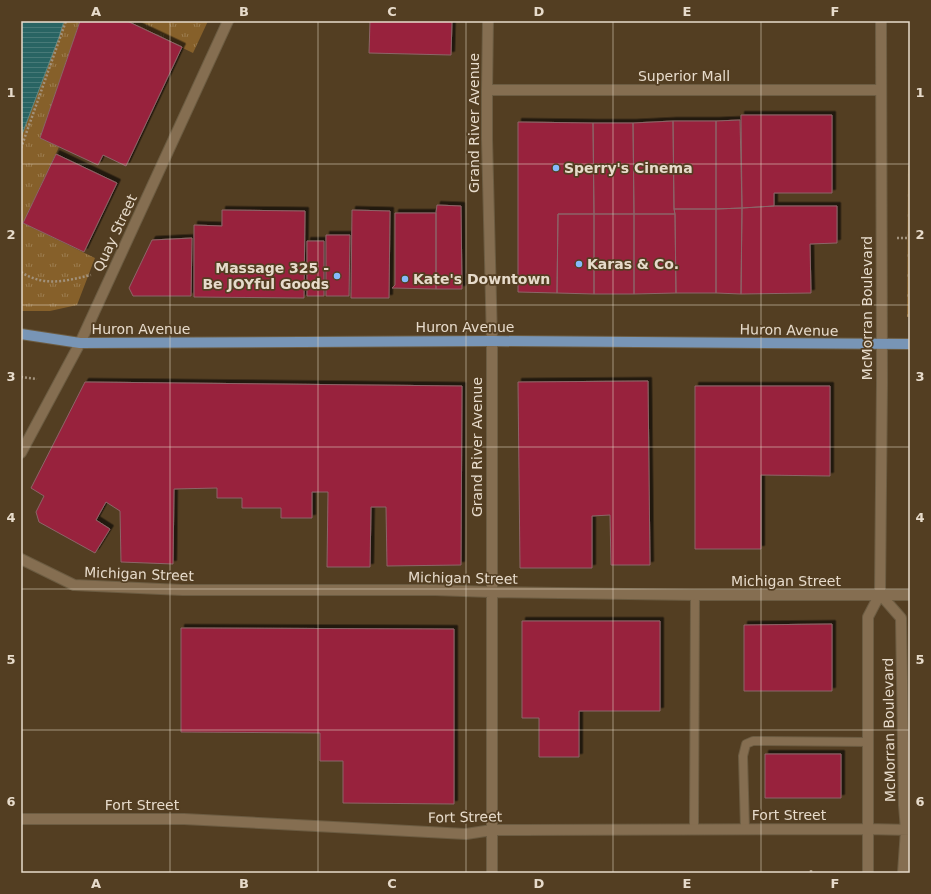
<svg xmlns="http://www.w3.org/2000/svg" width="931" height="894" viewBox="0 0 931 894" font-family="'DejaVu Sans',sans-serif">
	<style>
		.park { fill: url(#park-tufts) }
		.water { fill: url(#water-rules); stroke: #628882 }
		.building { fill: #98223d; stroke: #8c6568; filter: url(#shadow) }
		.lines { fill: none; stroke-linecap: round; stroke-linejoin: round }
		.service-casing { stroke: #6c5c42; stroke-width: 10 }
		.minor-casing { stroke: #6c5c42; stroke-width: 12 }
		.primary-casing { stroke: #6c5c42; stroke-width: 12 }
		.path { stroke: #a2927c; stroke-width: 2.5; stroke-dasharray: 2 2; stroke-linecap: butt }
		.service { stroke: #856e51; stroke-width: 8 }
		.minor { stroke: #856e51; stroke-width: 10 }
		.primary { stroke: #7895b6; stroke-width: 10 }
		.grid { fill: none; stroke: #e7dbcb; stroke-width: 1; stroke-opacity: 0.55 }
		.poi-dot { fill: #85bbfb; stroke: #533e22; stroke-width: 1.5 }
		.labels { text-anchor: middle; dominant-baseline: central; stroke-width: 3.5; stroke-linejoin: round; paint-order: stroke }
		.street-label { font-size: 14px; fill: #e7dbcb; stroke: #533e22 }
		.poi-label { font-size: 14px; font-weight: bold; fill: #e7dbcb; stroke: #533e22; text-anchor: start }
		.neatline { fill: none; stroke: #e7dbcb; stroke-width: 1.5 }
		.grid-label { font-size: 13px; text-anchor: middle; font-weight: bold; fill: #e7dbcb }
	</style>
	<defs>
		<pattern id="park-tufts" width="24" height="20" patternUnits="userSpaceOnUse"><rect width="24" height="20" fill="#86602a"/><path d="M3 7l-1-3M5 7V3M7 7l1-3M15 17l-1-3M17 17v-4M19 17l1-3" fill="none" stroke="#9d7e51"/></pattern>
		<pattern id="water-rules" width="6" height="5" patternUnits="userSpaceOnUse"><rect width="6" height="5" fill="#296463"/><path d="M0 2.5h6" fill="none" stroke="#487a78"/></pattern>
		<filter id="shadow"><feDropShadow dx="3.5" dy="-3.5" stdDeviation="0" flood-color="#0009"/></filter>
	</defs>
	<rect width="100%" height="100%" fill="#533e22"/>
	<!-- park -->
	<path class="park" d="M 64,21 L 80,21 L 40,138 L 59,147 L 23,223 L 95,258 L 77,305 L 50,311 L 21,311 L 21,137 L 59,37 Z
		M 127,21 L 208,21 L 193,53 Z
		M 908,166 L 910,166 L 910,317 L 907,317 Z"/>
	<!-- water -->
	<path class="water" d="M 21,21 L 64,21 L 59,37 L 21,137 Z"/>
	<!-- building -->
	<path class="building" d="M 80,21 L 127,21 L 182,47 L 126,166 L 103,155 L 98,165 L 40,138 Z
		M 370,21 L 452,21 L 451,55 L 369,53 Z
		M 741,115 L 832,115 L 832,193 L 774,193 L 774,206 L 742,208 Z
		M 740,120 L 742,208 L 716,209 L 716,121 Z
		M 673,121 L 674,209 L 675,214 L 634,214 L 633,123 Z
		M 673,121 L 716,121 L 716,209 L 674,209 Z
		M 518,122 L 593,123 L 594,214 L 558,214 L 557,293 L 518,292 Z
		M 593,123 L 633,123 L 634,214 L 594,214 Z
		M 56,154 L 117,183 L 84,252 L 23,223 Z
		M 437,205 L 461,206 L 462,289 L 436,289 L 436,213 Z
		M 774,206 L 837,206 L 837,243 L 810,244 L 811,293 L 741,294 L 742,208 Z
		M 742,208 L 741,294 L 716,293 L 716,209 Z
		M 674,209 L 716,209 L 716,293 L 676,293 L 675,214 Z
		M 222,210 L 305,211 L 304,298 L 194,297 L 194,225 L 222,226 Z
		M 352,210 L 390,211 L 389,298 L 351,298 Z
		M 395,213 L 436,213 L 436,289 L 392,288 L 395,285 Z
		M 558,214 L 594,214 L 594,294 L 557,293 Z
		M 594,214 L 634,214 L 634,294 L 594,294 Z
		M 634,214 L 675,214 L 676,293 L 634,294 Z
		M 326,235 L 350,235 L 349,296 L 326,296 Z
		M 192,238 L 191,296 L 133,296 L 129,288 L 152,240 Z
		M 307,241 L 324,241 L 324,296 L 307,296 Z
		M 648,381 L 650,565 L 611,565 L 610,515 L 592,516 L 592,568 L 520,568 L 518,382 Z
		M 85,382 L 462,386 L 461,565 L 387,566 L 386,507 L 371,507 L 370,567 L 327,567 L 328,492 L 312,492 L 312,518 L 281,518 L 281,508 L 242,508 L 242,498 L 217,498 L 217,488 L 174,489 L 173,564 L 121,562 L 120,511 L 106,502 L 96,520 L 110,529 L 95,553 L 39,522 L 36,512 L 44,496 L 31,488 Z
		M 695,386 L 830,386 L 830,476 L 761,475 L 761,549 L 695,549 Z
		M 522,621 L 660,621 L 660,711 L 579,711 L 579,757 L 539,757 L 539,718 L 522,718 Z
		M 832,624 L 832,691 L 744,691 L 744,625 Z
		M 181,628 L 454,629 L 454,804 L 343,803 L 343,761 L 320,761 L 320,733 L 181,732 Z
		M 765,754 L 841,754 L 841,798 L 765,798 Z"/>
	<g class="lines">
		<!-- service casing -->
		<g class="service-casing">
			<path id="service" d="M 694,829 L 695,595
				M 745,829 L 743,756 L 746,744 L 753,741 L 868,742"/>
		</g>
		<!-- minor casing -->
		<g class="minor-casing">
			<path id="minor" d="M 488,21 L 487,90 L 487,139 L 492,341 L 492,873
				M 487,90 L 881,90
				M 21,453 L 80,343 L 228,21
				M 21,559 L 74,585 L 182,590 L 435,590 L 491,592 L 695,595 L 910,595
				M 880,594 L 901,618 L 904,805 L 906,830 L 903,873
				M 21,819 L 184,819 L 466,834 L 492,830 L 519,830 L 867,829 L 910,830
				M 868,873 L 868,617 L 880,594 L 882,382 L 881,21"/>
		</g>
		<!-- primary casing -->
		<g class="primary-casing">
			<path id="primary" d="M 21,334 L 80,343 L 492,341 L 910,344"/>
		</g>
		<!-- path -->
		<path class="path" d="M 21,148 L 66,21
			M 897,238 L 910,238
			M 21,272 C 44,287 66,281 91,275
			M 21,377 L 37,379
			M 811,870 L 811,873"/>
		<!-- service -->
		<use href="#service" class="service"/>
		<!-- minor -->
		<use href="#minor" class="minor"/>
		<!-- primary -->
		<use href="#primary" class="primary"/>
	</g>
	<!-- grid -->
	<path class="grid" d="M 170,21 L 170,873M 318,21 L 318,873M 466,21 L 466,873M 613,21 L 613,873M 761,21 L 761,873M 21,164 L 910,164M 21,305 L 910,305M 21,447 L 910,447M 21,589 L 910,589M 21,730 L 910,730"/>
	<!-- markers -->
	<g class="poi-dot">
		<circle cx="556" cy="168" r="4"/>
		<circle cx="579" cy="264" r="4"/>
		<circle cx="337" cy="276" r="4"/>
		<circle cx="405" cy="279" r="4"/>
	</g>
	<g class="labels">
		<!-- street labels -->
		<g class="street-label">
			<text x="684" y="76">Superior Mall</text>
			<text transform="translate(474 123) rotate(-90)">Grand River Avenue</text>
			<text transform="translate(115 233) rotate(-65)">Quay Street</text>
			<text transform="translate(867 308) rotate(-90)">McMorran Boulevard</text>
			<text x="465" y="327">Huron Avenue</text>
			<text x="141" y="329">Huron Avenue</text>
			<text transform="translate(789 330) rotate(1)">Huron Avenue</text>
			<text transform="translate(477 447) rotate(-90)">Grand River Avenue</text>
			<text transform="translate(139 574) rotate(2)">Michigan Street</text>
			<text transform="translate(463 578) rotate(1)">Michigan Street</text>
			<text x="786" y="581">Michigan Street</text>
			<text transform="translate(889 730) rotate(-91)">McMorran Boulevard</text>
			<text x="142" y="805">Fort Street</text>
			<text x="789" y="815">Fort Street</text>
			<text transform="translate(465 817) rotate(-1)">Fort Street</text>
		</g>
		<!-- poi labels -->
		<g class="poi-label">
			<text x="564" y="168">Sperry's Cinema</text>
			<text x="587" y="264">Karas &amp; Co.</text>
			<text x="329" y="268" text-anchor="end">Massage 325 -<tspan x="329" dy="16">Be JOYful Goods</tspan></text>
			<text x="413" y="279">Kate's Downtown</text>
		</g>
	</g>
	<!-- border -->
	<rect width="931" height="894" fill="none" stroke="#533e22" stroke-width="44"/>
	<rect x="22" y="22" width="887" height="850" class="neatline"/>
	<g class="grid-label">
		<text x="96" y="16">A</text>
		<text x="244" y="16">B</text>
		<text x="392" y="16">C</text>
		<text x="539" y="16">D</text>
		<text x="687" y="16">E</text>
		<text x="835" y="16">F</text>
		<text x="11" y="97">1</text>
		<text x="920" y="97">1</text>
		<text x="11" y="239">2</text>
		<text x="920" y="239">2</text>
		<text x="11" y="381">3</text>
		<text x="920" y="381">3</text>
		<text x="11" y="522">4</text>
		<text x="920" y="522">4</text>
		<text x="11" y="664">5</text>
		<text x="920" y="664">5</text>
		<text x="11" y="806">6</text>
		<text x="920" y="806">6</text>
		<text x="96" y="888">A</text>
		<text x="244" y="888">B</text>
		<text x="392" y="888">C</text>
		<text x="539" y="888">D</text>
		<text x="687" y="888">E</text>
		<text x="835" y="888">F</text>
	</g>
</svg>
